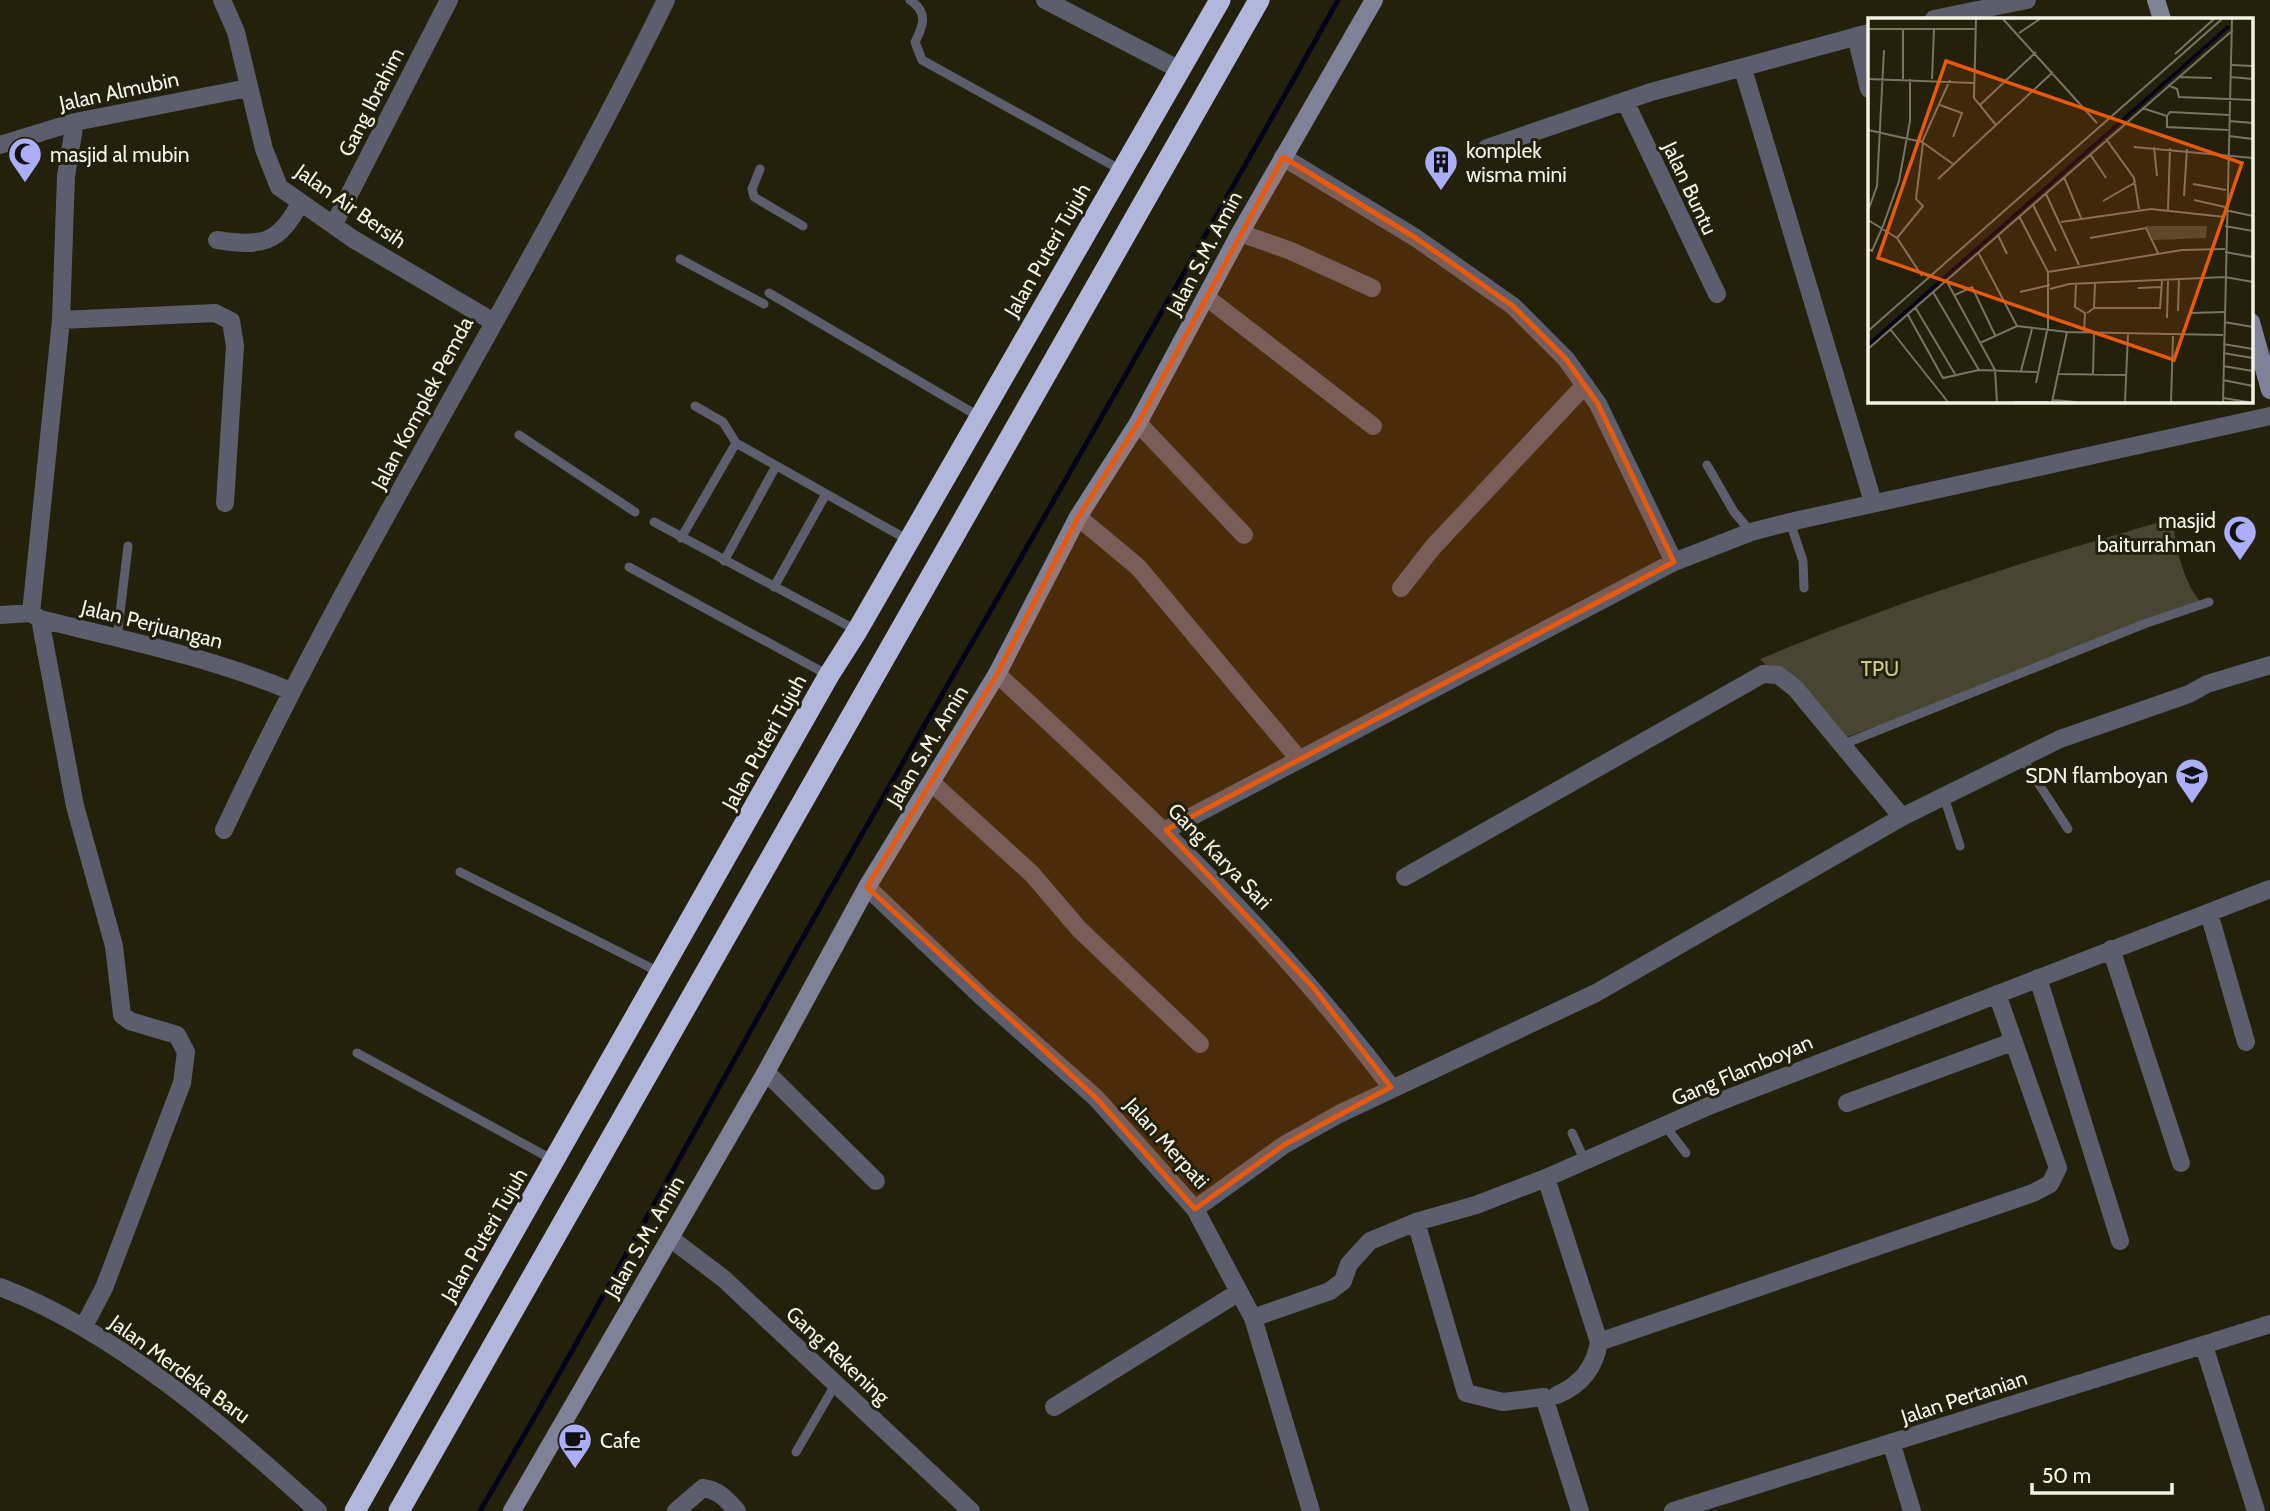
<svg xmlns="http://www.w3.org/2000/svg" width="2270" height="1511" viewBox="0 0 2270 1511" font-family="Cabin,sans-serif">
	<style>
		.green { fill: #484632 }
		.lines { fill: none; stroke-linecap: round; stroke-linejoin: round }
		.stream { stroke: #05031b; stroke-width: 5 }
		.lane { stroke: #5d5e6d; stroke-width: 9 }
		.street { stroke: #5d5e6d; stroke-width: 18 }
		.secondary { stroke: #7f8199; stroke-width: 18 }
		.highway { stroke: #b2b6db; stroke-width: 21 }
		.marked { fill: #e8590c; fill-opacity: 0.2; stroke: #e8590c; stroke-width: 5; stroke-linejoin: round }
		.labels { text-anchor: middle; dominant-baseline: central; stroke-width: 6; stroke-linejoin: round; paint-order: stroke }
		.street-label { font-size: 21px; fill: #f5f3e6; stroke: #23200b }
		.poi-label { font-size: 21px; fill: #f5f3e6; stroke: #23200b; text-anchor: start }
		.park-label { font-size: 21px; fill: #d1c989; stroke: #23200b }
		.inset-river { fill: none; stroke: #05031b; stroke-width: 3.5 }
		.inset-road { fill: none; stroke: #777463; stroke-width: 2 }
		.view { fill: #e8590c; fill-opacity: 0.15; stroke: #e8590c; stroke-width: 3.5 }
		.inset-edge { fill: none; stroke: #f5f3e6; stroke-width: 3.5 }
	</style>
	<rect width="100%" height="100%" fill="#23200b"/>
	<!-- green -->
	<path class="green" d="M 2174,518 C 2172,540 2185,587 2202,603 L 1954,699 L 1838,740 L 1760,659 C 1895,602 2033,558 2174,518 Z"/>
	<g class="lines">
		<!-- stream -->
		<path class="stream" d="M 480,1511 C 594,1318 699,1120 810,925 C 986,617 1165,310 1338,0"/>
		<!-- lane -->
		<path class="lane" d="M 910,0 C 928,12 924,25 915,42 L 922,60 L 1121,170
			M 760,169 L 752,189 L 754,197 L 803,226
			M 680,259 L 764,304
			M 769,293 L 978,416
			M 695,406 L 723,422 L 736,443
			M 519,435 L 635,512
			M 1707,465 L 1734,512 L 1751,532
			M 654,522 L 856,630
			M 1790,522 L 1803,561 L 1804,588
			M 681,538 L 736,443 L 908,540
			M 724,561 L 776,466
			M 629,567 L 828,675
			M 774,587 L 826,494
			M 117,638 L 128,546
			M 1844,744 L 2144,624 L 2209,602
			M 2022,758 L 2068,829
			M 1944,797 L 1960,846
			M 460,872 L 661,973
			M 357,1053 L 555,1161
			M 1666,1127 L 1686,1153
			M 1572,1133 L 1584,1159
			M 796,1452 L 835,1385"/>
		<!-- street -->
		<path class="street" d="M 222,0 L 236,32 L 264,149 L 279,187 L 353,239 L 492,321
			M 1045,0 L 1180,70
			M 1934,19 L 2027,0
			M 1856,36 L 1869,89
			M 1743,69 L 1873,502
			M 1625,101 L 1717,294
			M 0,145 L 75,122 L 248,88
			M 1487,148 L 1651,92 L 1869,33
			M 1283,157 L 1416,238 L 1513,306 L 1566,359 L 1598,404 L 1674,562
			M 334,224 L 449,0
			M 1240,233 L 1291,251 L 1372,288
			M 217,240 C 261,247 279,244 300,203
			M 1206,297 L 1373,426
			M 61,320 L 215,313 L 231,321 L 235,346 L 225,503
			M 1138,423 L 1244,535
			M 1078,517 L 1138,567 L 1298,758
			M 1401,588 L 1433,547 L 1585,385
			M 31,613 L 61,320 L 66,176 L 75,122
			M 0,615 L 31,613 L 40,619 C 125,640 209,657 291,691
			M 40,619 L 75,806 L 114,946 L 122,1015 L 130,1021 L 177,1035 L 186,1052 L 182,1083 L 104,1288 L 84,1326
			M 997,674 C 1138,804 1276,933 1391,1087
			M 932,783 L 1032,874 L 1079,929 L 1200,1044
			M 224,830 C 356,546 528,282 666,0
			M 1166,830 L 1674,562 L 1751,532 L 1790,522 L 2270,416
			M 1405,877 L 1763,674 L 1778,675 L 1795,688 L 1902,817
			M 867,887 L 982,997 L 1096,1098 L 1195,1209 L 1253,1318 L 1311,1511
			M 2209,913 L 2246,1042
			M 2111,949 L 2181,1163
			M 2038,978 L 2120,1241
			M 766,1072 L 876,1181
			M 1847,1103 L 2012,1042
			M 1546,1178 L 1599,1342 C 1595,1367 1581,1385 1557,1395
			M 1195,1209 L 1284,1145 L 1339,1114 L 1596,993 L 1902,817 L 2060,739 L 2189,694 L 2207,684 L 2270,665
			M 1416,1222 L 1466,1393 L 1503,1402 L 1544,1397 L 1580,1511
			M 670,1238 L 724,1279 L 971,1511
			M 0,1287 C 116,1331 227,1428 318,1511
			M 1253,1318 L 1330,1291 L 1343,1281 L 1349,1264 L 1370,1241 L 1416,1222 L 1476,1205 L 1546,1178 L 1711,1105 L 2270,889
			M 1599,1342 L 2033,1193 L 2050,1184 L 2058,1168 L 1997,994
			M 2204,1346 L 2256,1511
			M 1054,1407 L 1239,1292
			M 1892,1445 L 1912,1511
			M 676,1511 L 703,1488 C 719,1490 727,1500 737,1511
			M 1673,1511 L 2270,1324"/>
		<!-- secondary -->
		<path class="secondary" d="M 2156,0 L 2162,19
			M 2251,322 L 2270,390
			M 512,1511 L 766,1072 L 867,887 L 997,674 L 1078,517 L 1138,423 L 1240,233 L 1374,0"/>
		<!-- highway -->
		<path class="highway" d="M 355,1511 L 829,675 L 857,631 L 1220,0
			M 399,1511 L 1259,0"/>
	</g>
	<!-- marked area -->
	<path class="marked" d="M 1283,157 L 1416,238 L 1513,306 L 1566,359 L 1598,404 L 1674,562 L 1166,830 L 1313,987 L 1391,1087 L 1284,1145 L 1195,1209 L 1096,1098 L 867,887 L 997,674 L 1078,517 L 1138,423 Z"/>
	<!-- icons -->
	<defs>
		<g id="mosque-pin" transform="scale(1.75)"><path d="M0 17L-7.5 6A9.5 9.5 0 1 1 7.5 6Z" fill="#abaffb" stroke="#23200b"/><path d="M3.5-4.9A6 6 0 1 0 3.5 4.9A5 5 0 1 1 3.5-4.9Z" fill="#111"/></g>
		<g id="building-pin" transform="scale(1.75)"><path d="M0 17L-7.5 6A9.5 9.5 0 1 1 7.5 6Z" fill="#abaffb" stroke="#23200b"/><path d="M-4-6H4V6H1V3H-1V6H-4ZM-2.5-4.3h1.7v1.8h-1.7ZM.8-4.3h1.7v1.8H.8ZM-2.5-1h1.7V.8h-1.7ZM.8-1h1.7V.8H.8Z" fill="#111"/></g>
		<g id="school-pin" transform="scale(1.75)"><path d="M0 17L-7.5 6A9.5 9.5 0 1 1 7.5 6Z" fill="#abaffb" stroke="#23200b"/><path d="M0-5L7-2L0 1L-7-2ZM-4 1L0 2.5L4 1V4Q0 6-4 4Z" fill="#111"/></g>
		<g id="cafe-pin" transform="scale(1.75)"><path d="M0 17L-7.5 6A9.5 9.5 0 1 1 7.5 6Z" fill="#abaffb" stroke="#23200b"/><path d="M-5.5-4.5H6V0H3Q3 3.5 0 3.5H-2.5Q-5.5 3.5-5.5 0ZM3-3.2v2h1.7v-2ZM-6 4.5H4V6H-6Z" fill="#111"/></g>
	</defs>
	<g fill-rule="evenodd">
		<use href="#mosque-pin" x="25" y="154"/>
		<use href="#building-pin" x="1441" y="162"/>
		<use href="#mosque-pin" x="2240" y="532"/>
		<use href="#school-pin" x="2192" y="775"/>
		<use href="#cafe-pin" x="575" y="1440"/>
	</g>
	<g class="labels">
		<!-- street labels -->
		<g class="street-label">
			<text transform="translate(119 91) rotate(-12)">Jalan Almubin</text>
			<text transform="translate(371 102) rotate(-63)">Gang Ibrahim</text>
			<text transform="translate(1690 188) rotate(65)">Jalan Buntu</text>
			<text transform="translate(351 206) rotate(35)">Jalan Air Bersih</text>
			<text transform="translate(1047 250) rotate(-60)">Jalan Puteri Tujuh</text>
			<text transform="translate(1204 253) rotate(-62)">Jalan S.M. Amin</text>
			<text transform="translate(422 403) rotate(-62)">Jalan Komplek Pemda</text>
			<text transform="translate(152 624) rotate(14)">Jalan Perjuangan</text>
			<text transform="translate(764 742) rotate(-61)">Jalan Puteri Tujuh</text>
			<text transform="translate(927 746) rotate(-59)">Jalan S.M. Amin</text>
			<text transform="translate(1220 856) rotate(46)">Gang Karya Sari</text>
			<text transform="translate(1742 1070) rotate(-23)">Gang Flamboyan</text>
			<text transform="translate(1167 1143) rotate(48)">Jalan Merpati</text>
			<text transform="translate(484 1235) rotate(-60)">Jalan Puteri Tujuh</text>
			<text transform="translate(644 1237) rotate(-60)">Jalan S.M. Amin</text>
			<text transform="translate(838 1355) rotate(43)">Gang Rekening</text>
			<text transform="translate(180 1369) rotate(36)">Jalan Merdeka Baru</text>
			<text transform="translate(1964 1397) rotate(-18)">Jalan Pertanian</text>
		</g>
		<!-- poi labels -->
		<g class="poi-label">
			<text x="1466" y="150">komplek<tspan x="1466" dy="24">wisma mini</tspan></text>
			<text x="50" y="154">masjid al mubin</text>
			<text x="2216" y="520" text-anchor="end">masjid<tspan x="2216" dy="24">baiturrahman</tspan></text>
			<text x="2168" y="775" text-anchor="end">SDN flamboyan</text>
			<text x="600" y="1440">Cafe</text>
		</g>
		<!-- park labels -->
		<g class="park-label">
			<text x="1880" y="668">TPU</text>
		</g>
	</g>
	<!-- overview -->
	<g transform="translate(1868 18)">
		<rect width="385" height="385" fill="#23200b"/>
		<path d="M 278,208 L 339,208 L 338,220 L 285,222 Z" fill="#484632"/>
		<path class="inset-river" d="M 0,327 L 361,8"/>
		<path class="inset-road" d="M 108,1 L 106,80 L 128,107M 135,1 L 229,105M 0,11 L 108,11M 35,11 L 35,61M 151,15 L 172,1M 307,36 L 346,1M 364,47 L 385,48M 310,59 L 344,60M 363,59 L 385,61M 0,61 L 106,65M 64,61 L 66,11M 300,67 L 309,71 L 311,79 L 385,82M 72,87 L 94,95 L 85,119M 112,87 L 168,34M 274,90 L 299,98 L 299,109 L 360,112M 299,98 L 302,94 L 361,97M 361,103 L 385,105M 0,112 L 54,124 L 85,146M 361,118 L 385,121M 238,121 L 266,160 L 271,191M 54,124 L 82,62M 266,129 L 385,140M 286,129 L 289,158M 222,136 L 238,160M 196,159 L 213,200M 70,161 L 185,54M 325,166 L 358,172M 178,176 L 211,247M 316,178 L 319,131M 326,182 L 357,189M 235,183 L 268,164M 165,187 L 188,233M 300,192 L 302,130M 357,192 L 385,198M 0,193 L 9,168 L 16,32M 151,198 L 180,254 L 180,313M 0,202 L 29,220 L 54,258M 193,204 L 283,191 L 357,199M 357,208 L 385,213M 130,217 L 139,236M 29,220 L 55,188 L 48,181 L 55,125M 222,220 L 278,210 L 290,235M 0,231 L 4,233 L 15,208 L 31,163 L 42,103 L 42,61M 110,234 L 149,308M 357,234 L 385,239M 180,254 L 314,232 L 357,231M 78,262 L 127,352 L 129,384M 208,266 L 207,289 L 217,295 L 216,315M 270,270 L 294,269M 182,271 L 201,266 L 357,259 L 385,264M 65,274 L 111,352 L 169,354M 152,274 L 182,267M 87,277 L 104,269 L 127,317M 47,289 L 87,356M 226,290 L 292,290 L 294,263M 310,293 L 311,262M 219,295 L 226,290 L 227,266M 323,295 L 356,294M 40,297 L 75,360 L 111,352M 299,300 L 300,262M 356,304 L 385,309M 22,311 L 80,384M 0,313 L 354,1M 112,325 L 149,308 L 199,314 L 355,317M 355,326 L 385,331M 0,331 L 365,12M 355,335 L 385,340M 355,348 L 385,353M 153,353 L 164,311M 191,356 L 259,357M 225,356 L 226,315M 355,362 L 385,368M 168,365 L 179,313M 355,380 L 380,384M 184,382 L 208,384M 146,384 L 180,384M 184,384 L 199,314M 257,384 L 260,316M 303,384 L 305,318M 355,384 L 364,1"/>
		<path class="view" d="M 78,43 L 374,145 L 306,342 L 10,240 Z"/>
		<rect width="385" height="385" class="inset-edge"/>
	</g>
	<!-- scale -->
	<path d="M2032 1483v10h140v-10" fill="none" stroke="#f5f3e6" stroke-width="3.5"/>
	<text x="2042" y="1483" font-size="21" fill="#f5f3e6" stroke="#23200b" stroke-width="5" paint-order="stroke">50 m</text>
</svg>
